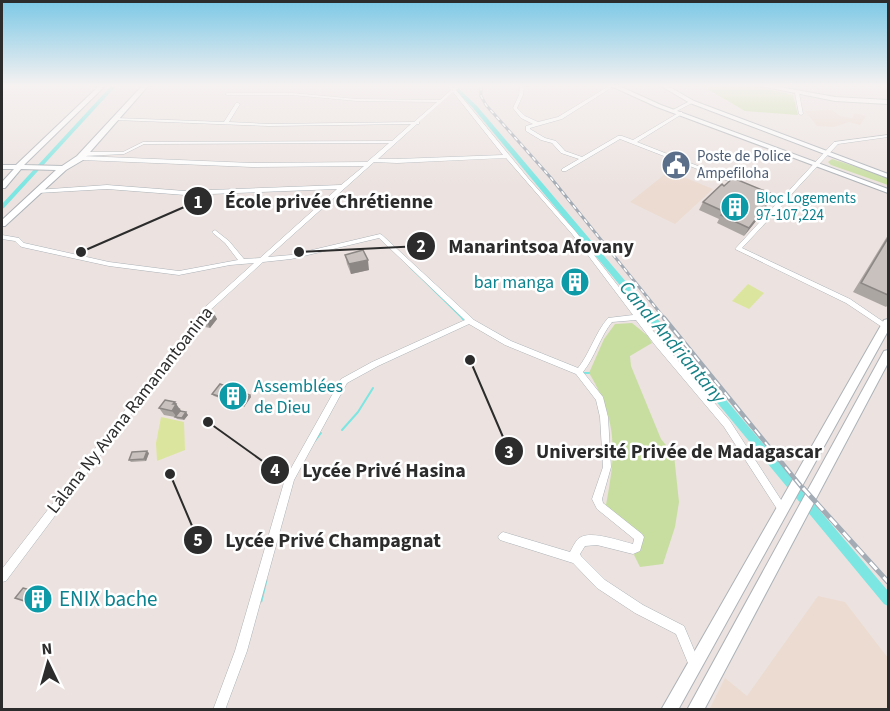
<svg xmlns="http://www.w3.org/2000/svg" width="890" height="711" viewBox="0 0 890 711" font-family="'Source Sans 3',sans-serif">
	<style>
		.education { fill: #ecdbd1 }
		.green { fill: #c8dea1 }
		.pitch { fill: #dce59d }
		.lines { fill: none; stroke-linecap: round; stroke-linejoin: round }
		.stream-far2 { stroke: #7be6e2; stroke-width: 1.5 }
		.stream-far1 { stroke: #7be6e2; stroke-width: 2 }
		.stream { stroke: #7be6e2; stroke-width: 3 }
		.canal { fill: #7be6e2; fill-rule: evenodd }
		.street-casing { stroke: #acb2b7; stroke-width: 1 }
		.secondary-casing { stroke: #acb2b7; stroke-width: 2 }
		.street { fill: #fff; fill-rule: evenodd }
		.secondary { fill: #fff; fill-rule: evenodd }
		.rail-far2-casing { stroke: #a3abb5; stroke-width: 3 }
		.rail-far1-casing { stroke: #a3abb5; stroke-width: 4.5 }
		.rail-casing { stroke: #a3abb5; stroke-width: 5 }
		.rail-far2 { stroke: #fff; stroke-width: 1.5; stroke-dasharray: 4.5; stroke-linecap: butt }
		.rail-far1 { stroke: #fff; stroke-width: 2; stroke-dasharray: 8; stroke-linecap: butt }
		.rail { stroke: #fff; stroke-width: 3; stroke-dasharray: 10; stroke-linecap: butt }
		.wall { fill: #aca6a3 }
		.shaded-wall { fill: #8c8785 }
		.building { fill: #c8c1be; stroke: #8c8785; stroke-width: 1.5 }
		.labels { text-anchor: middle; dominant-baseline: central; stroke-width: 5; stroke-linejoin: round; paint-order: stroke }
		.far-service-label { font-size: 15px; fill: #4e5e75; stroke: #fff; text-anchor: start }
		.far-culture-label { font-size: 15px; fill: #0d838f; stroke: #fff; text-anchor: start }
		.culture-label { font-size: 18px; fill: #0d838f; stroke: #fff; text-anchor: end }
		.street-label { font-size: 18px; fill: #2c2c2c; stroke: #fff }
		.water-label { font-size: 20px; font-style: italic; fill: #178287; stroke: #fff }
		.near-culture-label { font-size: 21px; fill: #0d838f; stroke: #fff; text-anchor: start }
		.leader { fill: none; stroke: #2c2c2c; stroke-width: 2 }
		.callout-dot { fill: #2c2c2c; stroke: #fff; stroke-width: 2 }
		.mark-label { font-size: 18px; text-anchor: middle; font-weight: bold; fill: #fff }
		.callout-label { font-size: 20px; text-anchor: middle; font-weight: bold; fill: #2c2c2c; stroke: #fff; stroke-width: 5; stroke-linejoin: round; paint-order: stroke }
	</style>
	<rect width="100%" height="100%" fill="#ece3e0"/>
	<!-- education -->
	<path class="education" d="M 832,110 L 840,116 L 852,118 L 855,113 L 866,116 L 860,125 L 849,122 L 834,127 L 817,126 L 805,111 Z
		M 669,171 L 713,189 L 675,224 L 630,202 Z
		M 818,596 L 845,602 L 888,658 L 888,709 L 709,710 L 725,678 L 747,696 Z"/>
	<!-- green -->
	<path class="green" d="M 710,86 L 754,86 L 793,95 L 798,115 L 745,111 L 707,89 Z
		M 832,159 L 888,177 L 888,185 L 831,165 L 828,162 Z
		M 632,323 L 648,336 L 652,343 L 630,356 L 631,366 L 661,439 L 674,455 L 679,502 L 675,527 L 663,564 L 640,567 L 634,555 L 641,541 L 606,505 C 616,452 618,421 589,373 L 604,339 L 615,324 Z"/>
	<!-- pitch -->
	<path class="pitch" d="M 748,284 L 764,293 L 749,309 L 732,301 Z
		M 161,417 L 184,422 L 185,450 L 157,461 L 156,443 Z"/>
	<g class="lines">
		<!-- stream-far2 -->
		<path class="stream-far2" d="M 410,267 L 463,319"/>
		<!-- stream-far1 -->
		<path class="stream-far1" d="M 462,318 L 466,322
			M 583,373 L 589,373
			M 342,430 L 358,412 L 373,388
			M 314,442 L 321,433"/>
		<!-- stream -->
		<path class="stream" d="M 261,601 L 266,580"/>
		<!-- canal -->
		<path class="canal" d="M 111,86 L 116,86 L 4,208 L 2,209 L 2,204 Z
			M 451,86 L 456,86 L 477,106 L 888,591 L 888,606 L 884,604 L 473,108 Z"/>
		<!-- street casing -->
		<g class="street-casing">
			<path id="street" d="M 448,86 L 452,86 L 454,88 L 455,86 L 460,86 L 456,90 L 528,178 L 576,232 L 661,341 L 730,421 L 785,506 L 787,509 L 785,512 L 782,514 L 779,512 L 724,427 L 655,345 L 636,320 L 612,322 C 600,337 595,357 583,372 L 603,397 L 608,417 L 611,467 L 602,499 L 603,503 L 642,534 L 644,537 L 640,551 L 633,554 L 597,545 L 585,546 L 580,554 L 581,556 L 605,580 L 643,605 L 684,626 L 700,664 L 698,668 L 694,670 L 690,668 L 676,634 L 635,613 L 597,588 L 573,563 L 500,540 L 498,537 L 500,534 L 503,532 L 570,552 C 573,547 576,539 581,537 C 593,531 620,541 633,544 L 634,539 L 597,509 L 592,499 L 603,467 L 600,417 L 596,400 L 576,374 L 505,345 L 469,324 L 378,366 L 347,383 L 294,480 L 247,651 L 225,710 L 213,710 L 235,651 L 285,479 L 341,379 L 372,362 L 465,320 L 379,238 L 291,259 L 263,262 L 207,313 L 6,581 L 2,582 L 2,569 L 203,309 L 254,263 L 230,265 L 179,275 L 109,266 L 22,247 L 20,246 L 15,241 L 2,239 L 2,235 L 19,238 L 24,243 L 109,262 L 179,271 L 238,260 L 225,243 L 213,233 L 212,232 L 215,230 L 229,241 L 244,259 L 260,258 L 337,189 L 185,195 L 107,189 L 38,193 L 36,192 L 36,190 L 107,185 L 185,191 L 341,185 L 364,166 L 252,167 L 82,160 L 79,158 L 82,156 L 252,163 L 367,162 L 389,143 L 144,144 L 124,154 L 84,156 L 81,154 L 84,152 L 123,152 L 143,142 L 392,141 L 411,124 L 269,126 L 115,120 L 113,119 L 115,118 L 224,122 L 236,103 L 238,103 L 240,104 L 229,122 L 269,124 L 414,122 L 437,102 L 357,101 L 292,95 L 227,95 L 225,94 L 227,93 L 292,93 L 357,99 L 440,100 L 451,90 ZM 453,92 L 503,155 L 397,159 L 378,159 L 417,124 L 419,124 L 419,122 ZM 506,158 L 572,234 L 633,315 L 608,318 C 595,333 590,353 578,368 L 511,341 L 474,320 L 382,235 L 380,234 L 291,255 L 268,257 L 374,162 L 397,163 Z
				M 520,86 L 524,86 L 523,95 L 517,108 L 525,116 L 538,122 L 558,117 L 609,86 L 614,86 L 562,119 L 530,128 L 530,129 L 545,138 L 556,141 L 565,151 L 582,157 L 618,136 L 622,136 L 633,140 L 680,112 L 682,112 L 682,114 L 637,142 L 741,183 L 736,184 L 620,139 L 566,171 L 562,171 L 562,169 L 579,159 L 561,153 L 552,143 L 541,140 L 526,131 L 526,126 L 533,124 L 521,118 L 513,108 L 519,95 Z
				M 797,92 L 799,93 L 803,114 L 801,115 L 799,114 L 795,93 Z
				M 690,101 L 694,102 L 675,112 L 671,111 Z
				M 888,135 L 888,137 L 838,144 L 786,200 L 786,202 L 784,203 L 742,248 L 850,299 L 888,325 L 888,331 L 846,303 L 735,249 L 779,201 L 761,194 L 761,192 L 765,192 L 782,198 L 834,142 Z"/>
		</g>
		<!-- secondary casing -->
		<g class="secondary-casing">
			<path id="secondary" d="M 99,86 L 105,86 L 24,165 L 62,166 L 77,156 L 142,86 L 148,86 L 83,160 L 66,170 L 5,226 L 2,226 L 2,220 L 56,170 L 21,169 L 5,188 L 2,188 L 2,182 L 14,169 L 2,169 L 2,165 L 16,165 Z
				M 611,86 L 619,86 L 661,105 L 888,189 L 888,193 L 657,107 Z
				M 661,86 L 668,86 L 694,101 L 888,174 L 888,178 L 690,103 Z
				M 761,86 L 774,86 L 835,97 L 888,100 L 888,104 L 835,101 Z
				M 888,319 L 888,331 L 678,710 L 661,710 L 884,320 Z
				M 888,350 L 888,363 L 704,710 L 687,710 L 884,351 Z"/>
		</g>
		<!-- street -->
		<use href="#street" class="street"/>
		<!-- secondary -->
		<use href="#secondary" class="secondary"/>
		<!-- rail-far2 casing -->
		<g class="rail-far2-casing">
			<path id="rail-far2" d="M 481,86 L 481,96 L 486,105 L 551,178 L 665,319"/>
		</g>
		<!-- rail-far1 casing -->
		<g class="rail-far1-casing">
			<path id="rail-far1" d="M 664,318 L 804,490"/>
		</g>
		<!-- rail casing -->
		<g class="rail-casing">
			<path id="rail" d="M 803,488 L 888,582"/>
		</g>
		<!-- rail-far2 -->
		<use href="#rail-far2" class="rail-far2"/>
		<!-- rail-far1 -->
		<use href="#rail-far1" class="rail-far1"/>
		<!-- rail -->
		<use href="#rail" class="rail"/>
	</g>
	<!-- wall -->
	<path class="wall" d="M 703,202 L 767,202 L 768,203 L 764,211 L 744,236 L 717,223 L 719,219 L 699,210 Z
		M 888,235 L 888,305 L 886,307 L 853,292 Z
		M 345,255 L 369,270 L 351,274 L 347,264 Z
		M 213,312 L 217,319 L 210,328 L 200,326 L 196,319 Z
		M 212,394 L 250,395 L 251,397 L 244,407 L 214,396 Z
		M 159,408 L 180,408 L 181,411 L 188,415 L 184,420 L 177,419 L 175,417 L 164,415 Z
		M 149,453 L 146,461 L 131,462 L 129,460 Z"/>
	<!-- shaded-wall -->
	<path class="shaded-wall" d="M 768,203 L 764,211 L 744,236 L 749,228 Z
		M 368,260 L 369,270 L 351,274 L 349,264 Z
		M 213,312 L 217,319 L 210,328 L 206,321 Z
		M 250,395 L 251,397 L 244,407 L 243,404 Z
		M 175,402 L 181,411 L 177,417 L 172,411 L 173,404 Z
		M 186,412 L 188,415 L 184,420 L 182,418 Z
		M 147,451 L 149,453 L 146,461 L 144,459 Z
		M 41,593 L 51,597 L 44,607 L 34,604 Z"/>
	<!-- building -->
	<path class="building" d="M 733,178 L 772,194 L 764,201 L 768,203 L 749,228 L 721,215 L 725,212 L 703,202 L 722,184 L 724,186 Z
		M 888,238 L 888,295 L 861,283 Z
		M 363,250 L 368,260 L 349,264 L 345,255 Z
		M 203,310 L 213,312 L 206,321 L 196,319 Z
		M 220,384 L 250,395 L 243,404 L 212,394 Z
		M 165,400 L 175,402 L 173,404 L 176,404 L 172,411 L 159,408 Z
		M 180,411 L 186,412 L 182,418 L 175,417 Z
		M 147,451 L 144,459 L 129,460 L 132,452 Z
		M 23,588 L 41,593 L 34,604 L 15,598 Z"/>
	<!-- sky -->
	<linearGradient id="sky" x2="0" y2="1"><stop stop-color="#7cc8e6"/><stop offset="0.46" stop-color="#f6f2f1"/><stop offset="1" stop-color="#f6f2f1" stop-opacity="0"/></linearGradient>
	<rect width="890" height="186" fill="url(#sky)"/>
	<!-- icons -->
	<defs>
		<g id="civic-disc" transform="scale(1.5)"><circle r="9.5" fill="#5c6f8a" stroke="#fff"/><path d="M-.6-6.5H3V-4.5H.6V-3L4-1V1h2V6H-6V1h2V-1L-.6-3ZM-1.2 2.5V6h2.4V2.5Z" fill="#fff"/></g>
		<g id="building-disc" transform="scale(1.5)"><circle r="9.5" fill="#0f9aa8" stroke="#fff"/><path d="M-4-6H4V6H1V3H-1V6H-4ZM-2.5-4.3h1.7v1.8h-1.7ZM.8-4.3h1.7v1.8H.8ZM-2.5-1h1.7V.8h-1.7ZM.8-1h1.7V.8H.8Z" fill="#fff"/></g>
	</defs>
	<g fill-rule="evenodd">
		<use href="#civic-disc" x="676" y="165"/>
		<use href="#building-disc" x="735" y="207"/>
		<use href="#building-disc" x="575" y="282"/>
		<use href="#building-disc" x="233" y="396"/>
		<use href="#building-disc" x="38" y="599"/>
	</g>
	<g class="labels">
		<!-- far-service labels -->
		<g class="far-service-label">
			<text x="697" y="156">Poste de Police<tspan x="697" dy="17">Ampefiloha</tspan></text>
		</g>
		<!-- far-culture labels -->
		<g class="far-culture-label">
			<text x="756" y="198">Bloc Logements<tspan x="756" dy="17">97-107,224</tspan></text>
		</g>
		<!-- culture labels -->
		<g class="culture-label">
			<text x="554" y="282">bar manga</text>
			<text x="254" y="386" text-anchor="start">Assemblées<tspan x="254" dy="21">de Dieu</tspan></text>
		</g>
		<!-- street labels -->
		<g class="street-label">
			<text transform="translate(130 410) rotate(-52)">Làlana Ny Avana Ramanantoanina</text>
		</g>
		<!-- water labels -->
		<g class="water-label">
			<text transform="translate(672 342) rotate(50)">Canal Andriantany</text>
		</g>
		<!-- near-culture labels -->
		<g class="near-culture-label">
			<text x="59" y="599">ENIX bache</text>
		</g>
	</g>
	<!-- callouts -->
	<path class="leader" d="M81 252L198 201M299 252L421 246M470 360L509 451M208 422L275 470M170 474L198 540"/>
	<g class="callout-dot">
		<circle cx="81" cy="252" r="6"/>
		<circle cx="299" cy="252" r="6"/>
		<circle cx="470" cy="360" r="6"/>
		<circle cx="208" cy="422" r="6"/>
		<circle cx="170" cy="474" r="6"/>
		<circle cx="198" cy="201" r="15"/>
		<circle cx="421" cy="246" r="15"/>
		<circle cx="509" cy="451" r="15"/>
		<circle cx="275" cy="470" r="15"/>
		<circle cx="198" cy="540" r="15"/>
	</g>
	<g class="mark-label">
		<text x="198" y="208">1</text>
		<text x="421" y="252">2</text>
		<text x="509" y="458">3</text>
		<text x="275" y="476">4</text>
		<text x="198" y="546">5</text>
	</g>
	<g class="callout-label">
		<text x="329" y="208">École privée Chrétienne</text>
		<text x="541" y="253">Manarintsoa Afovany</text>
		<text x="679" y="458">Université Privée de Madagascar</text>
		<text x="384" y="477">Lycée Privé Hasina</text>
		<text x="333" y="547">Lycée Privé Champagnat</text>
	</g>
	<!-- border -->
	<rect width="890" height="711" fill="none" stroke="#2c2c2c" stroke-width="6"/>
	<!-- north arrow -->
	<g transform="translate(48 663) rotate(355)" stroke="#ffffff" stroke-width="4.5" paint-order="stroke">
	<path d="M0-4.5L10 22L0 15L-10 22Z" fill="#2c2c2c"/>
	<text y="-9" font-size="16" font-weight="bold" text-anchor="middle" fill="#2c2c2c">N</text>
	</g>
</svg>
